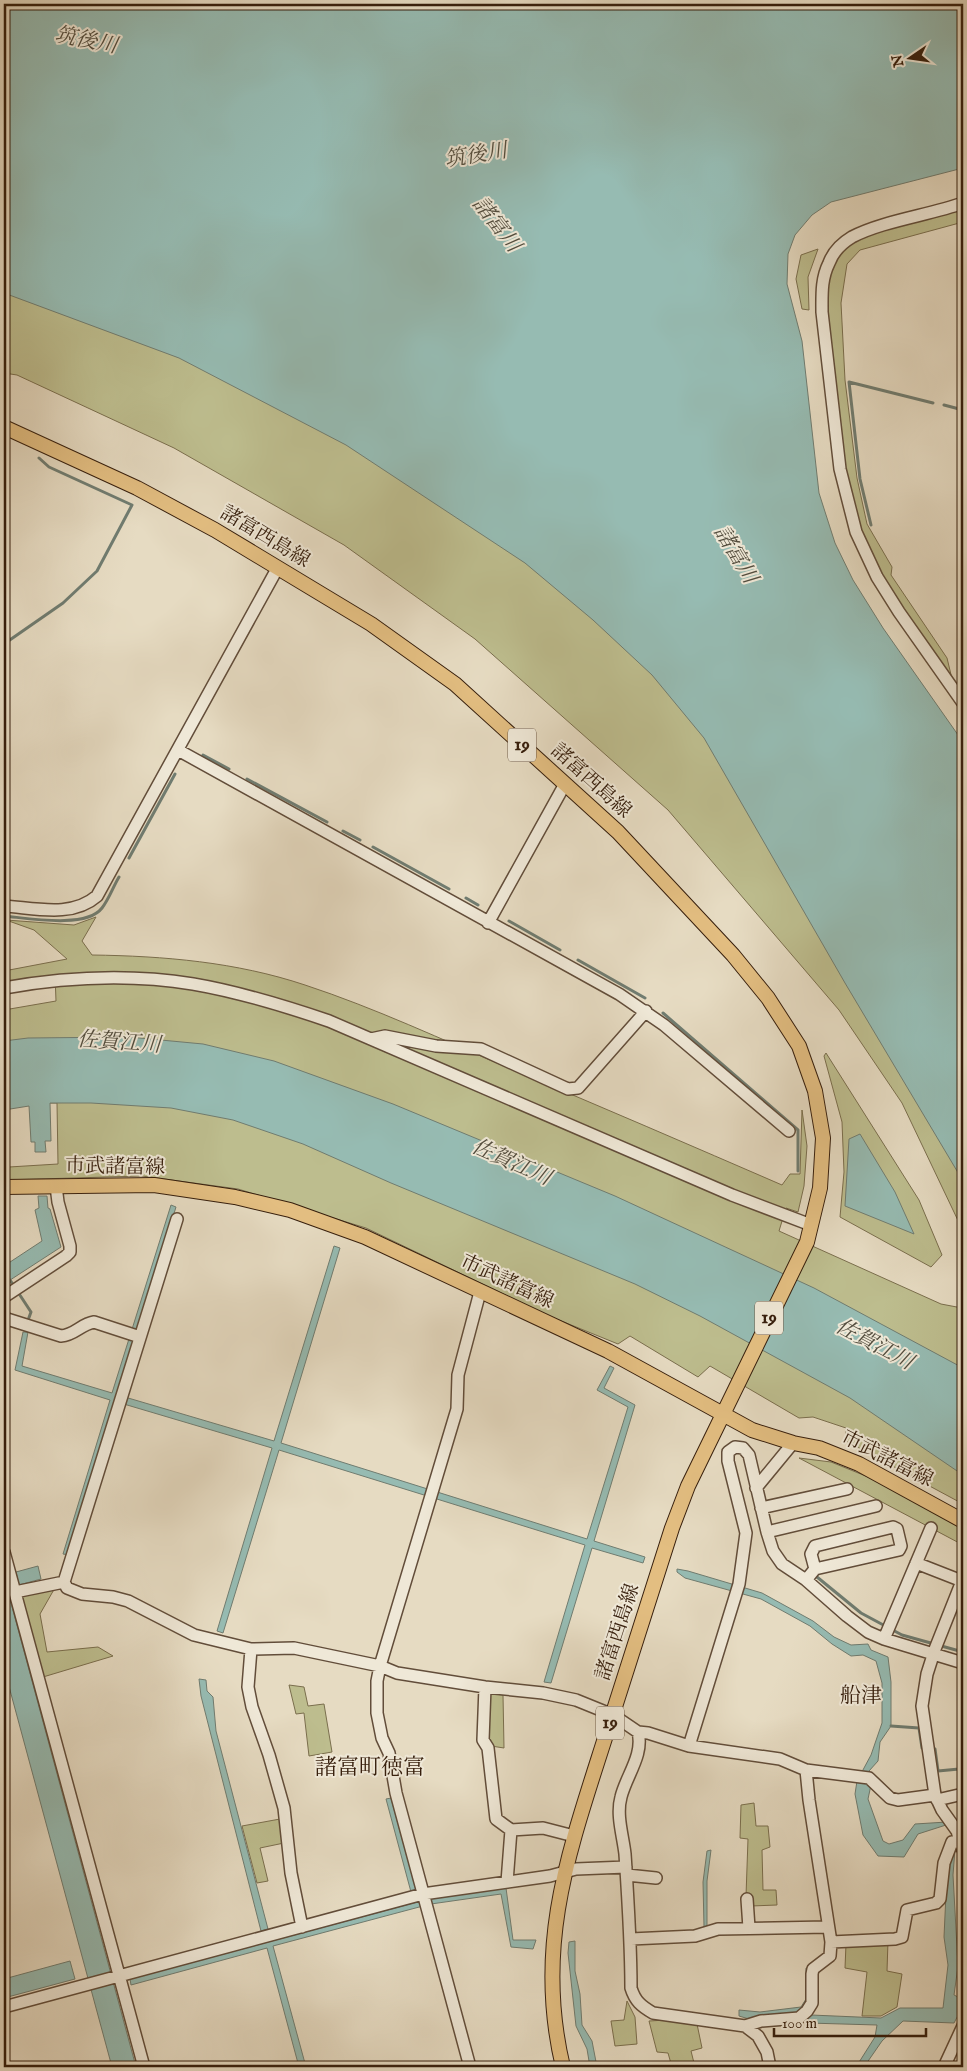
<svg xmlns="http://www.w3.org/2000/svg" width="967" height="2071" viewBox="0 0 967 2071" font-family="'IM FELL English','Noto Serif JP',serif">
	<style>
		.green { fill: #bdbd8e; stroke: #7a6e4d }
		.water { fill: #96bbb2; stroke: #707c70 }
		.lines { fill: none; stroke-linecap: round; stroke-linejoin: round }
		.stream { stroke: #707c70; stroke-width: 3 }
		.minor-casing { stroke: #624d3a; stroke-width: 14 }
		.major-casing { stroke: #361e0c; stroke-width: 16 }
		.minor { stroke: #efe8d7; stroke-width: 11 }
		.major { stroke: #e3be81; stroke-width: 14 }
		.labels { text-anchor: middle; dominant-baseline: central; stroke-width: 4; stroke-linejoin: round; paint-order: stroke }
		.shield { fill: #efe8d7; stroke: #6e5b49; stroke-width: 1 }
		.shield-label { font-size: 19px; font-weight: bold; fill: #361e0c }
		.street-label { font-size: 20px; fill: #361e0c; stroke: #efe8d7 }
		.water-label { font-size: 21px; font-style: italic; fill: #534d3e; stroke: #efe8d7 }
		.neighbourhood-label { font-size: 21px; fill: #361e0c; stroke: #efe8d7 }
		.quarter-label { font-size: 22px; fill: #361e0c; stroke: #efe8d7 }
	</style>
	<rect width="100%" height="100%" fill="#e6dbc2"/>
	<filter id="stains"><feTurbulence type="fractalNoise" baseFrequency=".004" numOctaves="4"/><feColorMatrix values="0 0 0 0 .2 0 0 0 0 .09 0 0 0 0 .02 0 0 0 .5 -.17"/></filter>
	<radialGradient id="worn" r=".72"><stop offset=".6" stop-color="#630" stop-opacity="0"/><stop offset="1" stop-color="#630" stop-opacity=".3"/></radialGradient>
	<!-- green -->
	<path class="green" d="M 963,207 L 963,222 L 860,250 L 847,264 L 841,303 L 845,380 L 857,478 L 867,524 L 892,567 L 891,575 L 947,658 L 954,687 L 876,572 L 857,527 L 843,471 L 824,310 L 826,279 L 843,248 L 861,237 Z
		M 818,249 L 808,277 L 809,310 L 802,309 L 796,279 L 801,255 Z
		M 4,262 L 246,361 L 562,582 L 712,733 L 963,1167 L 963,1231 L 902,1103 L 839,1010 L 668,810 L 475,639 L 344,545 L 174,448 L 17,375 L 4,373 Z
		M 96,917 L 82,941 L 92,955 C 164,956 236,962 305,985 C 375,1008 443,1040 511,1069 C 602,1107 692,1146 782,1185 L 790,1174 L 800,1174 L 802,1110 L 807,1146 L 804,1186 L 798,1212 L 786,1208 L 779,1231 L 941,1304 L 962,1308 L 963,1376 L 615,1208 L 4,1050 L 4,1010 L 56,1001 L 55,975 L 4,983 L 4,971 L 67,959 L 34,930 L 6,920 L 74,925 Z
		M 826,1053 L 919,1200 L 942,1255 L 931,1267 L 840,1217 L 844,1172 L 842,1122 L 824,1056 Z
		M 60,1090 L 264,1112 L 642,1278 L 963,1444 L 963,1504 L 846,1441 L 846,1428 L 813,1417 L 799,1418 L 710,1366 L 698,1377 L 630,1336 L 618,1344 L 549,1316 L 366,1228 L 238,1189 L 142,1176 L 4,1180 L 4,1117 L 9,1167 L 58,1164 L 57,1103 L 49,1103 Z
		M 799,1458 L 831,1462 L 883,1483 L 963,1528 L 963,1545 Z
		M 56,1586 L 40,1614 L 47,1652 L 98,1647 L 113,1656 L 43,1677 L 21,1596 Z
		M 289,1685 L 304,1687 L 308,1706 L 324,1704 L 332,1752 L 309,1756 L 304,1713 L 296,1714 Z
		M 487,1693 L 503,1695 L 504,1748 L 491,1746 L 486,1739 Z
		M 754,1803 L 756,1826 L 768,1826 L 770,1847 L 762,1850 L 763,1890 L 776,1890 L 777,1905 L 751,1906 L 746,1896 L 748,1839 L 740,1838 L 741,1805 Z
		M 280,1819 L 284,1843 L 260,1848 L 268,1881 L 257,1883 L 242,1826 Z
		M 888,1941 L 887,1971 L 902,1974 L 897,2007 L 881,2016 L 862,2016 L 867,1972 L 845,1968 L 846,1944 Z
		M 627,2001 L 635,2017 L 637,2044 L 615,2046 L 611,2021 L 624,2020 Z
		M 666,2020 L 697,2024 L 702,2048 L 691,2051 L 695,2067 L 672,2067 L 668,2053 L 657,2052 L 649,2021 Z"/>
	<!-- water -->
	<path class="water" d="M 4,4 L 963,4 L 963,168 L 831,202 L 812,215 L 795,235 L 788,254 L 787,284 L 802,341 L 819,493 L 835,543 L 853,580 L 883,628 L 963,742 L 963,1181 L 845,983 L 704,738 L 652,675 L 593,620 L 525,563 L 346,445 L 179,358 L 4,293 Z
		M 129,1037 L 203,1044 L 274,1061 L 393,1104 L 615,1196 L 814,1288 L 963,1368 L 963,1475 L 850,1398 L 700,1316 L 635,1284 L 391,1183 L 303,1144 L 233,1120 L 171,1108 L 91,1103 L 50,1103 L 51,1141 L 45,1141 L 46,1152 L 35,1152 L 35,1142 L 31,1142 L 29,1106 L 4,1110 L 4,1041 L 28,1038 Z
		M 860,1134 L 895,1192 L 914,1234 L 845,1206 L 849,1139 Z
		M 38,1196 L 47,1196 L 48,1208 L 50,1209 L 61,1247 L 4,1284 L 4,1266 L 42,1241 L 35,1210 L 39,1208 Z
		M 171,1205 L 176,1207 L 118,1395 L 274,1441 L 334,1246 L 340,1248 L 281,1443 L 587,1539 L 628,1407 L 597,1390 L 610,1366 L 614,1368 L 604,1388 L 635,1405 L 594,1541 L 645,1557 L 643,1563 L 592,1548 L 551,1683 L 544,1682 L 585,1545 L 279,1450 L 223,1633 L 217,1631 L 272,1448 L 117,1402 L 69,1555 L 63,1554 L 110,1400 L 15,1370 L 23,1332 L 28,1332 L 22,1366 L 112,1393 Z
		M 38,1566 L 41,1579 L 19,1585 L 16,1572 Z
		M 677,1569 L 688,1571 L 762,1593 L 813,1621 L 834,1637 L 851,1645 L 868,1644 L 871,1650 L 888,1657 L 891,1682 L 891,1726 L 880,1742 L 878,1761 L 869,1771 L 865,1780 L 871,1785 L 868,1799 L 883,1841 L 889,1844 L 903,1840 L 915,1824 L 947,1822 L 953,1832 L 951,1833 L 946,1825 L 918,1834 L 904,1857 L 878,1856 L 863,1835 L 855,1794 L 857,1781 L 871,1755 L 882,1723 L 882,1683 L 876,1661 L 863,1655 L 851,1656 L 832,1644 L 810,1626 L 761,1599 L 685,1578 L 677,1572 Z
		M 4,1577 L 136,2067 L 112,2067 L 4,1668 Z
		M 199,1679 L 206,1680 L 207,1691 L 213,1697 L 216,1731 L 268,1929 L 261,1931 L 201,1696 Z
		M 391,1798 L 416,1890 L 411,1892 L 386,1799 Z
		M 955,1849 L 953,1875 L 958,1966 L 954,1995 L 958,1997 L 963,1995 L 963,2006 L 954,2023 L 903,2021 L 882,2041 L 864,2067 L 856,2067 L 875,2037 L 877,2025 L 808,2023 L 804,2021 L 811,2015 L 881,2018 L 900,2008 L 943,2008 L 948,1965 L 944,1937 L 947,1872 L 951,1851 Z
		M 711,1850 L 707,1881 L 707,1927 L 704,1927 L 703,1882 L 707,1851 Z
		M 506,1888 L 513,1940 L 536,1940 L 533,1949 L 511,1947 L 501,1894 L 431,1904 L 431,1898 Z
		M 421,1901 L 423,1906 L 273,1946 L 306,2067 L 299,2067 L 267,1948 L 131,1985 L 130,1979 Z
		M 575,1941 L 575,1971 L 580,1994 L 582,2025 L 592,2041 L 597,2067 L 590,2067 L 587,2049 L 576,2026 L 568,1953 L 569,1942 Z
		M 70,1961 L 75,1979 L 4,1998 L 4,1979 Z
		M 806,1968 L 809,1969 L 809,2001 L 801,2013 L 749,2019 L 739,2016 L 739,2010 L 760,2012 L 801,2007 L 806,1999 Z"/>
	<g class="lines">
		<!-- stream -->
		<path class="stream" d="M 944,405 L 963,410
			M 871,525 L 860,479 L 849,382 L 933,403
			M 4,644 L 63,603 L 97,571 L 132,505 L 49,467 L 39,458
			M 203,755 L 229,769
			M 247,779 L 327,822
			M 343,831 L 360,840
			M 373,847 L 449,889
			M 129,858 L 175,774
			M 466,898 L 478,905
			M 4,916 C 27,918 86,929 102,908 C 109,899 113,887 119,877
			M 509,921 L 560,950
			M 578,960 L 645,998
			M 663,1013 L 798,1130 L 798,1171
			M 10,1280 L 31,1312 L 27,1323
			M 817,1577 L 861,1613 L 902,1635 L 963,1652
			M 891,1726 L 919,1728 L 922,1748
			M 935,1749 L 938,1771 L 959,1769"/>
		<!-- minor casing -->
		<g class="minor-casing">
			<path id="minor" d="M 963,203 C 930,215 882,221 852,237 C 842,243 833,252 829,263 C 821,279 822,295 822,312 L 840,469 L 856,532 L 877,577 L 899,612 L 963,703
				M 178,750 L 619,994 L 664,1025 L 789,1131
				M 4,906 C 35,908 72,918 97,896 L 277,569
				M 488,923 L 565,784
				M 4,988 C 66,977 131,974 193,984 C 240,992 285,1006 329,1021 L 732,1195 L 811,1225
				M 371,1039 L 385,1036 L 436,1046 L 481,1049 L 568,1089 L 578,1088 L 646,1011
				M 4,1297 L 66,1256 L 70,1252 L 70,1246 L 58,1202 L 56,1186
				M 4,1318 L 61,1336 C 75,1335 81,1324 94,1322 L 140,1337
				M 756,1488 L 793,1443
				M 761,1508 L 847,1489
				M 767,1532 L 876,1506
				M 4,1552 L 144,2067
				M 916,1563 L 962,1581 L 935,1649 L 927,1674 L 922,1706 L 935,1795 L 942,1810 L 957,1831 L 963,1850
				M 806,1580 L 815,1569 L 811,1554 L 815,1546 L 893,1527 L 897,1529 L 901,1546 L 899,1550 L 815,1569
				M 64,1582 L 67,1588 L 82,1594 L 113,1597 L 128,1601 L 194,1635 L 251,1649 L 294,1648 L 380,1666 L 397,1673 L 485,1687 L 543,1693 L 576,1700 L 613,1715 L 638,1732 L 648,1733 L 689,1746 L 780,1759 L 806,1770 L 869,1778 L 890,1798 L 898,1800 L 935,1795
				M 64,1582 L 177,1219
				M 15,1592 L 64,1582
				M 884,1639 L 931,1528
				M 251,1649 L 248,1687 L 252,1707 L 269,1755 L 284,1808 L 291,1873 L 302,1927
				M 485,1687 L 483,1740 L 488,1748 L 496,1819 L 511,1830 L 543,1828 L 574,1836
				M 638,1732 C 644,1755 626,1776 621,1797 C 616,1815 623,1836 625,1854 C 628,1899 631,1943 631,1988 C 635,2001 641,2006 653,2013 L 745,2026 L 758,2036 L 767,2052 L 770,2067
				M 689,1746 L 739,1584 L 746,1533 L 728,1461 L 728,1452 L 735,1447 L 743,1448 L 749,1455 L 767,1532 L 773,1551 L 782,1564 L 806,1580 L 847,1616 L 868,1632 L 884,1639 L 963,1663
				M 937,1800 L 963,1794
				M 627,1875 L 656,1878
				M 507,1882 L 511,1830
				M 747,1899 L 749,1928
				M 631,1939 L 695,1936 L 718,1929 L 827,1927
				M 831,1942 L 895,1939 L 902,1937 L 907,1910 L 936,1903 L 940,1899 L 944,1863 L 952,1842 L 959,1841
				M 4,2007 L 423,1894 L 550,1876 L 576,1869 L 626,1867
				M 745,2026 L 761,2021 L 799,2018 L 807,2011 L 812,2003 L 812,1974 L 813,1969 L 830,1956 L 831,1942 L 809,1800 L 806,1770
				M 470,2067 L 396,1793 L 389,1753 L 382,1738 L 377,1713 L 377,1681 L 380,1666 L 457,1409 L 458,1375 L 480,1292
				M 944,2067 L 963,2026"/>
		</g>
		<!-- major casing -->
		<g class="major-casing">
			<path id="major" d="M 4,427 L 137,488 L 215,530 L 371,624 L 455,684 L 618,832 L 733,955 L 768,998 L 799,1046 L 815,1091 L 823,1138 L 820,1188 L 807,1242 L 688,1486 L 672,1528 C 650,1598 627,1668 605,1738 C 569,1851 534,1946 563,2067
				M 4,1187 L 154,1185 L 235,1197 L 290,1210 L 365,1237 L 608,1351 L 752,1430 L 793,1443 L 819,1448 L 859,1464 L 963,1521"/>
		</g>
		<!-- minor -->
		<use href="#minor" class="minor"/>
		<!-- major -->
		<use href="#major" class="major"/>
	</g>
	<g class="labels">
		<!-- shield labels -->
		<g class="shield">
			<rect x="508" y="728.5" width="28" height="33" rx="4"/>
			<rect x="755" y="1301.5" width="28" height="33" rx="4"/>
			<rect x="596" y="1706.5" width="28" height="33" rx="4"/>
		</g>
		<g class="shield-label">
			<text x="522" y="745">19</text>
			<text x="769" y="1318">19</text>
			<text x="610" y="1723">19</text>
		</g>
		<!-- street labels -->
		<g class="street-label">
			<text transform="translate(265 537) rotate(31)">諸富西島線</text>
			<text transform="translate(591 781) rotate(42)">諸富西島線</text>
			<text transform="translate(115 1167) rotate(1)">市武諸富線</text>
			<text transform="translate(507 1282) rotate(25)">市武諸富線</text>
			<text transform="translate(887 1459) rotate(27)">市武諸富線</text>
			<text transform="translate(618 1632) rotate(-72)">諸富西島線</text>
		</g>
		<!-- water labels -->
		<g class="water-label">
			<text transform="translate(86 41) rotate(11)">筑後川</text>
			<text transform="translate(476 156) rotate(-9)">筑後川</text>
			<text transform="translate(496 225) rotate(52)">諸富川</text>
			<text transform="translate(735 555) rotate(59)">諸富川</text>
			<text transform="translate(119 1043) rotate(4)">佐賀江川</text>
			<text transform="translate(511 1163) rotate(24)">佐賀江川</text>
			<text transform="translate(874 1345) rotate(28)">佐賀江川</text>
		</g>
		<!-- neighbourhood labels -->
		<g class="neighbourhood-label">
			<text x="861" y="1696">船津</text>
		</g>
		<!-- quarter labels -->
		<g class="quarter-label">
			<text x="370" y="1768">諸富町徳富</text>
		</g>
	</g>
	<!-- margin -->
	<rect width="967" height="2071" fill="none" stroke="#e6dbc2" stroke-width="20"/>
	<rect x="5" y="5" width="957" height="2061" fill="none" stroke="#361e0c" stroke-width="2.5"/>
	<rect x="10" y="10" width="947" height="2051" fill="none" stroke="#361e0c"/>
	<!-- north arrow -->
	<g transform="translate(910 58) rotate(257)" stroke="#efe8d7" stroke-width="4" paint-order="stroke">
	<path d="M0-4L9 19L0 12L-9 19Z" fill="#361e0c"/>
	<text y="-8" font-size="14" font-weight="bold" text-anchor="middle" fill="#361e0c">N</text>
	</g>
	<!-- scale -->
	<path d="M774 2028v8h152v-8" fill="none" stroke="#361e0c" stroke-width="2.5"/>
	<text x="782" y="2028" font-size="15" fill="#361e0c" stroke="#efe8d7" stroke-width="4" paint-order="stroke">100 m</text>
	<rect width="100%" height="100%" filter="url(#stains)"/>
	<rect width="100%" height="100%" fill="url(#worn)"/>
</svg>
